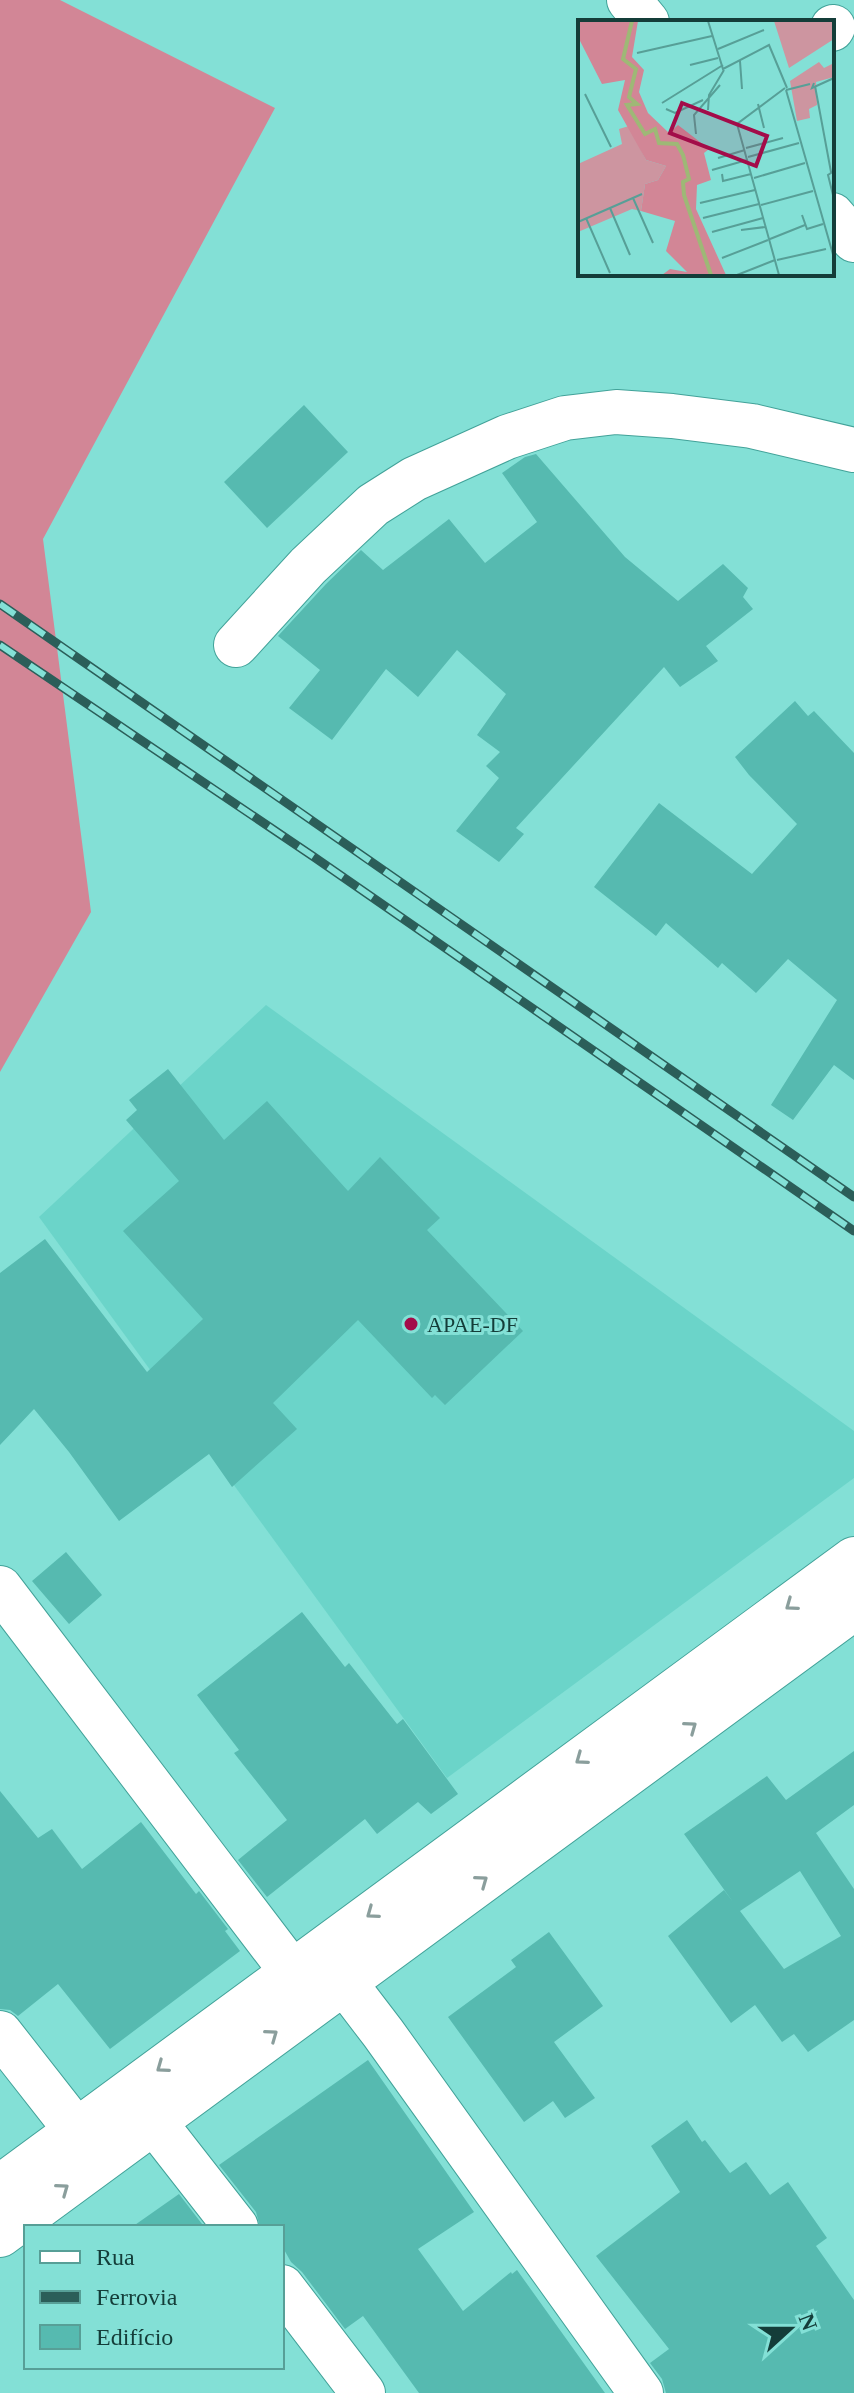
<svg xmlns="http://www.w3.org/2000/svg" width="854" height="2393" viewBox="0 0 854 2393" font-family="Georgia,serif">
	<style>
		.built { fill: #6bd4c9 }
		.forest { fill: #d28696 }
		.building { fill: #56bab0; fill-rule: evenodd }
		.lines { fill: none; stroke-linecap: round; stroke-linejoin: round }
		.minor-casing { stroke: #42a299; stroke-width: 46 }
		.minor { stroke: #fff; stroke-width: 44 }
		.rail-casing { stroke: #2b5e59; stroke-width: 9 }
		.rail { stroke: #83e0d6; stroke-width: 6; stroke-dasharray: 18; stroke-linecap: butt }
		.oneway { stroke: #8a9e9c }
		.poi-dot { fill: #a30c49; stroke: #83e0d6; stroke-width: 3 }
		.labels { text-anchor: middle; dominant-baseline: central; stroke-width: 6; stroke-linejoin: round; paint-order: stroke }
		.poi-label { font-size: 22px; fill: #143d39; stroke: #83e0d6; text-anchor: start }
		.inset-river { fill: none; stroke: #9eb876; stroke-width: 4 }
		.inset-road { fill: none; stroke: #579f97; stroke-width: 2 }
		.view { fill: #a30c49; fill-opacity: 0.15; stroke: #a30c49; stroke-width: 4 }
		.inset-edge { fill: none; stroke: #143d39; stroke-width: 4 }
	</style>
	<rect width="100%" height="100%" fill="#83e0d6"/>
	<!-- built -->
	<path class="built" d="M 266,1005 L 854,1431 L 854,1478 L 447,1778 L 39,1217 Z"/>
	<!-- forest -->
	<path class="forest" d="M 0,0 L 60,0 L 275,108 L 43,539 L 91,912 L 0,1072 Z"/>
	<!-- building -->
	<path class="building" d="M 304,405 L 348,452 L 267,528 L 224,482 Z
		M 536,454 L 625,557 L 678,601 L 723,564 L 748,588 L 743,597 L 753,609 L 706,646 L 718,661 L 680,687 L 664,667 L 516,828 L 524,834 L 499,862 L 456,831 L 499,778 L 486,766 L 500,752 L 477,735 L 506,694 L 457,650 L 418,697 L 386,669 L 332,740 L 289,708 L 320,670 L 278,636 L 326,584 L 361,550 L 383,570 L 449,519 L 485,563 L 537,522 L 502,473 L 525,457 Z
		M 795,701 L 808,716 L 814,711 L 854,753 L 854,1080 L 834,1065 L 793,1120 L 771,1105 L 837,1000 L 788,959 L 756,993 L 722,963 L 718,968 L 666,923 L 656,936 L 594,887 L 659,803 L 752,874 L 797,824 L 749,775 L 735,757 Z
		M 168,1069 L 224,1140 L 267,1101 L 348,1191 L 380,1157 L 440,1218 L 427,1230 L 523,1331 L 445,1405 L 435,1395 L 432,1398 L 358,1320 L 273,1403 L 297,1429 L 232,1487 L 209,1454 L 119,1521 L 69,1452 L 34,1409 L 0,1445 L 0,1273 L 45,1239 L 147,1372 L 203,1319 L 123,1231 L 179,1181 L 126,1120 L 137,1110 L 129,1100 Z
		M 66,1552 L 102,1595 L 69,1624 L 32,1581 Z
		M 302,1612 L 345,1667 L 349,1663 L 397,1724 L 403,1719 L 458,1794 L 431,1814 L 418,1802 L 377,1834 L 365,1819 L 267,1897 L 238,1860 L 287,1820 L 234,1753 L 239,1750 L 197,1695 Z
		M 854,1751 L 854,1805 L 816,1833 L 854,1889 L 854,2020 L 808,2052 L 794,2034 L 782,2042 L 755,2005 L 731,2023 L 668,1936 L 724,1890 L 733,1902 L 684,1834 L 767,1776 L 786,1800 ZM 800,1871 L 841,1936 L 784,1969 L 740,1911 Z
		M 0,1791 L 38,1838 L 52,1829 L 82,1869 L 141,1822 L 196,1894 L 199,1891 L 228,1929 L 225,1931 L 240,1951 L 110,2049 L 58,1984 L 18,2016 L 10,2010 L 0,2009 Z
		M 549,1932 L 603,2006 L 554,2042 L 595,2098 L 565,2118 L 553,2101 L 524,2122 L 448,2017 L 516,1967 L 511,1960 Z
		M 368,2060 L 474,2212 L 418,2249 L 463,2311 L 511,2272 L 512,2274 L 517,2270 L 605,2393 L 419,2393 L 363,2316 L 345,2329 L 302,2272 L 291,2262 L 282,2246 L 282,2227 L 260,2227 L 256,2212 L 219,2165 Z
		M 687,2120 L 702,2142 L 705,2140 L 730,2173 L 746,2162 L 770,2195 L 788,2182 L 827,2238 L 816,2246 L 854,2300 L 854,2393 L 666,2393 L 662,2379 L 650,2363 L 669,2349 L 596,2256 L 680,2192 L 651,2146 Z
		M 179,2194 L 202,2224 L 197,2227 L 132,2227 Z"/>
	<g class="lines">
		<!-- minor casing -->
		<g class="minor-casing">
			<path id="minor" d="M 629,0 L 647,22
				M 832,29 L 833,27
				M 832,215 L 854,240
				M 236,645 L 308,566 L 373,505 L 414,479 L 507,437 L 565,418 L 616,412 L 672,416 L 752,426 L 854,450
				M 0,1588 L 292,1972
				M 344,1982 L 383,2033 L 641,2393
				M 0,2033 L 76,2130
				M 154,2122 L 236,2227
				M 0,2187 L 854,1559
				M 0,2235 L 854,1608
				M 282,2287 L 363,2393"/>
		</g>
		<!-- minor -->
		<use href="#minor" class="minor"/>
		<!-- rail casing -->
		<g class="rail-casing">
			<path id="rail" d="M 0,604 L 854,1197
				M 0,645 L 314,857 L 854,1231"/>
		</g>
		<!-- rail -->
		<use href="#rail" class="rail"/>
	</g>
	<!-- one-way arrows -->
	<defs><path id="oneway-chevron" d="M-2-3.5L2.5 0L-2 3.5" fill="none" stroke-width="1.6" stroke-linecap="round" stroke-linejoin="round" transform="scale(2)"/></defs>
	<g class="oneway">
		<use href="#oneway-chevron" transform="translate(791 1605) rotate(144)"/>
		<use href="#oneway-chevron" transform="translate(691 1727) rotate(-36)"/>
		<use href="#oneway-chevron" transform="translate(581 1759) rotate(144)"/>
		<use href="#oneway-chevron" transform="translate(482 1881) rotate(-36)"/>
		<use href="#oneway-chevron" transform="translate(372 1913) rotate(144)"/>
		<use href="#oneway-chevron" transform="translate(272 2035) rotate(-36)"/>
		<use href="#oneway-chevron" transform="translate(162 2067) rotate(144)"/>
		<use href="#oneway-chevron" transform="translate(63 2189) rotate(-36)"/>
	</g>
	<!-- markers -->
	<circle class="poi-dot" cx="411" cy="1324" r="8"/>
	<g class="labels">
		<!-- poi labels -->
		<g class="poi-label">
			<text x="427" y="1324">APAE-DF</text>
		</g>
	</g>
	<!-- overview -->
	<g transform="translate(578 20)">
		<rect width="256" height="256" fill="#83e0d6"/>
		<path d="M 196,1 L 256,1 L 256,19 L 211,48 ZM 241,42 L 246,48 L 254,44 L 256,57 L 238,62 L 239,85 L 231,89 L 232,98 L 219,101 L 212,61 ZM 51,106 L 68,140 L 88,146 L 80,160 L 67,164 L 63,191 L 54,189 L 0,212 L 0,144 L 44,124 L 41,109 Z" fill="#cd95a0"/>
		<path d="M 0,1 L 60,1 L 54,37 L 66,50 L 61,72 L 70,93 L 91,113 L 100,105 L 131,129 L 126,133 L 133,160 L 119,165 L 118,189 L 148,255 L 84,255 L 92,249 L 109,252 L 88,231 L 97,201 L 63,191 L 67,164 L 80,160 L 88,146 L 68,140 L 40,90 L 47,60 L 24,64 L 0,17 Z" fill="#d28696"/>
		<path class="inset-river" d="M 54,1 L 45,39 L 58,49 L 51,77 L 59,84 L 49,85 L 67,114 L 77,109 L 81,123 L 99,124 L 105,135 L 111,159 L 105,162 L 106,175 L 133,255"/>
		<path class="inset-road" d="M 130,1 L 145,49 L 191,25 L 209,68M 140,29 L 186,10M 59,33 L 134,16M 162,41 L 164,69M 112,45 L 140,38M 236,63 L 234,68 L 256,58M 237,66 L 253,152M 208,70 L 256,238M 208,70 L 232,64M 7,74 L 33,127M 84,83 L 145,45M 180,84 L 186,108M 88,89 L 97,93 L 125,80M 130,90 L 131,75 L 146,50M 118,114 L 116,95 L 142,65M 168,128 L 205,118M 170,137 L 221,123M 140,138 L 167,130M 134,150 L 169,140M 256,151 L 250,155 L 256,179M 144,154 L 145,161 L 173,154M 176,158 L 227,143M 55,178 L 75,223M 122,183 L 177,170M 183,185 L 235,171M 32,188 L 52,235M 224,195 L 229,209 L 245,204M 8,198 L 32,253M 125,198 L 181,184M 0,202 L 64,174M 163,210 L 187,207M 134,212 L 185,198M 192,219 L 227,205M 144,238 L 190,220M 199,240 L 248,229M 159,255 L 197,240M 201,255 L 159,104 L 207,68"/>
		<path class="view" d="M 104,83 L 189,116 L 178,146 L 92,113 Z"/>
		<rect width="256" height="256" class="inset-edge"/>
	</g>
	<!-- legend -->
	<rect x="24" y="2225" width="260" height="144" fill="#83e0d6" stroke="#579f97" stroke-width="2"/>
	<rect x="40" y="2251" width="40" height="12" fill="#ffffff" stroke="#579f97" stroke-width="2"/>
	<text x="96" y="2265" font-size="24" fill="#143d39">Rua</text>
	<rect x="40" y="2291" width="40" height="12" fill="#2b5e59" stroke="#579f97" stroke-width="2"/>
	<text x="96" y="2305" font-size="24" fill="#143d39">Ferrovia</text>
	<rect x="40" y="2325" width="40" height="24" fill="#56bab0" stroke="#579f97" stroke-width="2"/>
	<text x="96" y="2345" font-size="24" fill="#143d39">Edifício</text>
	<!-- north arrow -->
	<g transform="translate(790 2329) rotate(69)" stroke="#83e0d6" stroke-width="6" paint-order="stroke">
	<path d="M0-6L14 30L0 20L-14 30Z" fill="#143d39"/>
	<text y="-12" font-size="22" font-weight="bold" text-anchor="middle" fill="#143d39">N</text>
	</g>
</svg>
